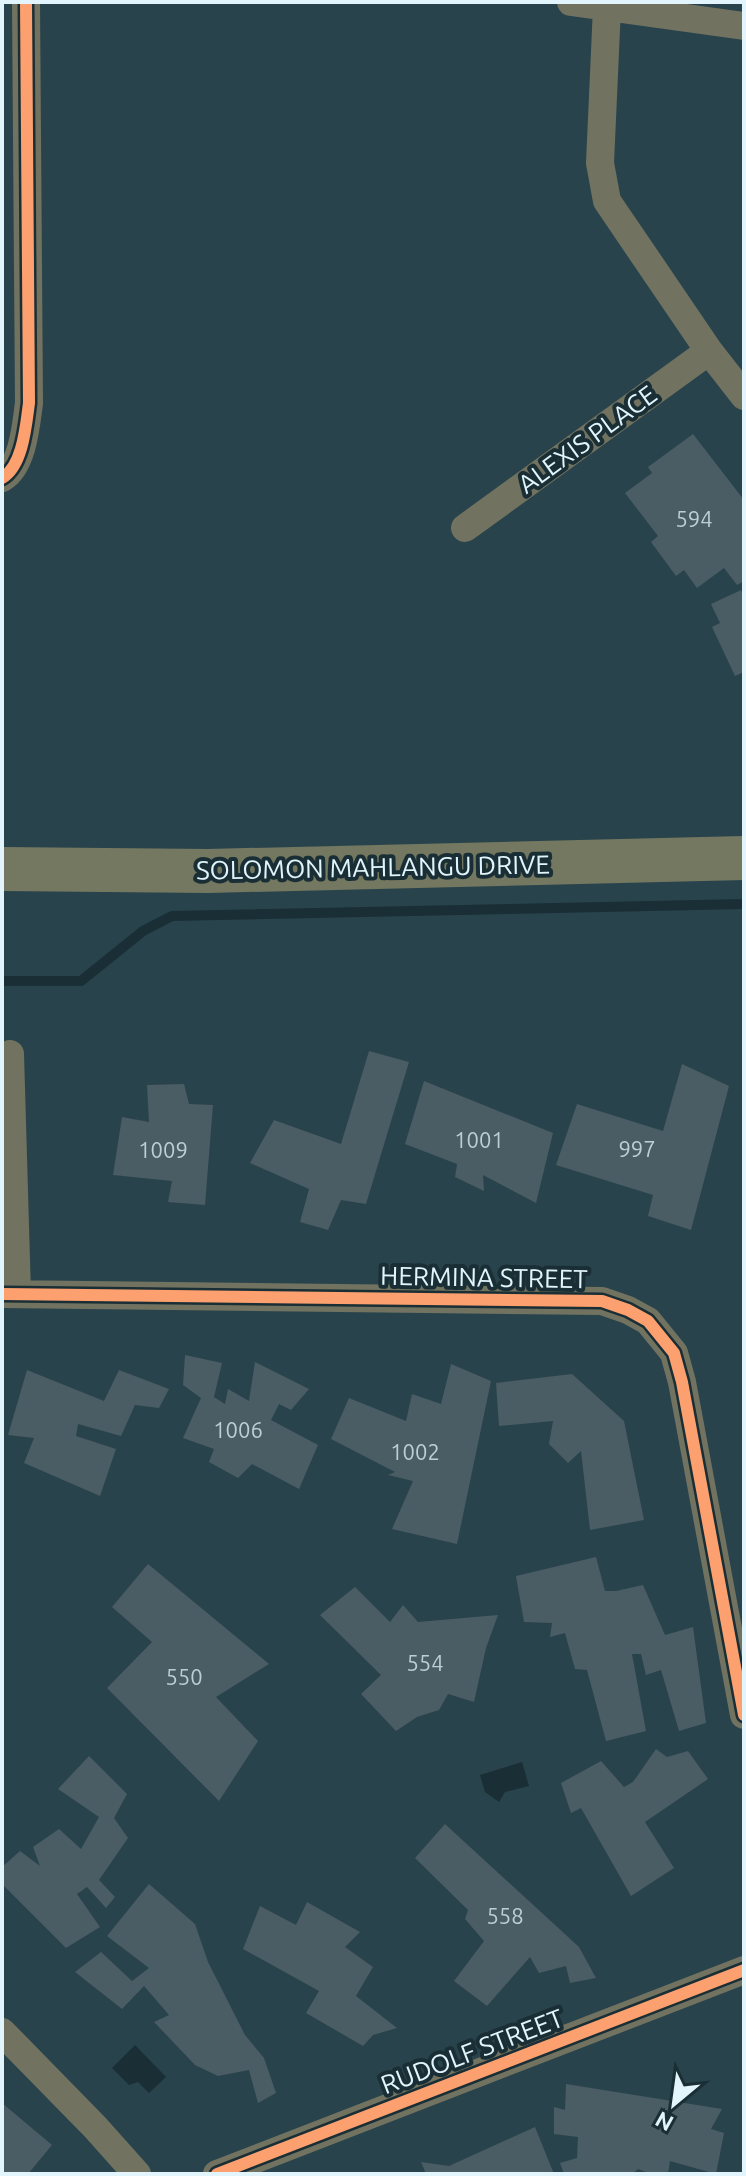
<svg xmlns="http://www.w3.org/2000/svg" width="746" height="2176" viewBox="0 0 746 2176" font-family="Ubuntu,sans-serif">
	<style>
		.water { fill: #1a2e35 }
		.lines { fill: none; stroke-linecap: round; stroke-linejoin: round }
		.stream { stroke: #1a2e35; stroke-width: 10 }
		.building { fill: #4a5c64 }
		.minor { stroke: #717360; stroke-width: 28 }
		.primary { stroke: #747860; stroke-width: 44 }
		.cycleway-casing { stroke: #1a2e35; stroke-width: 17 }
		.cycleway { stroke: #fca06f; stroke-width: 12 }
		.labels { text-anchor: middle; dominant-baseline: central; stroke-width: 8; stroke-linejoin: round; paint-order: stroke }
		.number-label { font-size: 22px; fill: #bccfd6 }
		.street-label { font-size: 26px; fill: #e2f5fc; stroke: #1a2e35 }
	</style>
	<rect width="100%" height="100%" fill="#29434c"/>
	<!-- water -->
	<path class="water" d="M 522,1762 L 529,1786 L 505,1792 L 499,1802 L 485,1792 L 480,1775 Z
		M 135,2045 L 166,2077 L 149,2093 L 138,2082 L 129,2085 L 112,2068 Z"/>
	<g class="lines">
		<!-- stream -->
		<path class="stream" d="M 2,981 L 81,981 L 143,931 L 172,916 L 744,904"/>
	</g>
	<!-- building -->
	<path class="building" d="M 693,434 L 744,500 L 744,581 L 737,585 L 724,568 L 697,588 L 684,570 L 676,576 L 651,542 L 658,536 L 625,493 L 652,473 L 648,467 Z
		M 741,590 L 744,597 L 744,672 L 735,676 L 712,627 L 720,623 L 711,604 Z
		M 369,1051 L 409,1062 L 366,1204 L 341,1200 L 328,1230 L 300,1222 L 309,1189 L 250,1163 L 274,1120 L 341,1144 Z
		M 682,1064 L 729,1086 L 691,1230 L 648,1216 L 653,1195 L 556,1165 L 577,1104 L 663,1131 Z
		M 424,1081 L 553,1133 L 536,1203 L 483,1175 L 484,1191 L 455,1177 L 457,1164 L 405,1144 Z
		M 184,1084 L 189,1104 L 213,1105 L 205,1205 L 168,1202 L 172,1181 L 113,1175 L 122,1117 L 149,1122 L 147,1085 Z
		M 185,1355 L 222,1363 L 214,1397 L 225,1404 L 228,1389 L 249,1401 L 255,1362 L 309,1389 L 291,1410 L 279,1404 L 271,1420 L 318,1445 L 299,1489 L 252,1464 L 238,1478 L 209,1462 L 214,1449 L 183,1438 L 201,1398 L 183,1385 Z
		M 451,1364 L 491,1381 L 457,1544 L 392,1529 L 413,1481 L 388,1475 L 395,1472 L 331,1439 L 349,1398 L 406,1421 L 412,1394 L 441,1404 Z
		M 27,1370 L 104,1401 L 119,1370 L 169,1389 L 159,1408 L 135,1405 L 121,1436 L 78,1424 L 76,1436 L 116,1449 L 100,1496 L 24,1463 L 34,1438 L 8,1435 Z
		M 572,1374 L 624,1421 L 644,1520 L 590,1530 L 581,1451 L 568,1463 L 549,1444 L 553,1421 L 499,1426 L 496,1383 Z
		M 596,1557 L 605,1591 L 616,1591 L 643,1585 L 665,1635 L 693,1627 L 706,1723 L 679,1731 L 661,1670 L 646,1675 L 641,1654 L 632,1654 L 646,1731 L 606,1741 L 587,1670 L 575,1669 L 565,1633 L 550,1637 L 552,1623 L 524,1622 L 516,1576 Z
		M 148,1564 L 269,1664 L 216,1697 L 258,1741 L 219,1801 L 107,1688 L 152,1642 L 112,1607 Z
		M 355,1587 L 390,1622 L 403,1605 L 418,1622 L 498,1615 L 486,1648 L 474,1702 L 448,1694 L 439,1710 L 417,1717 L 396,1731 L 361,1694 L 381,1675 L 320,1615 Z
		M 656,1749 L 667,1757 L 688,1751 L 708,1779 L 645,1822 L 674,1868 L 631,1896 L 581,1808 L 571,1813 L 561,1783 L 601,1761 L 624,1787 L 633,1782 Z
		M 89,1756 L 127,1794 L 114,1818 L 128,1838 L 99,1880 L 115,1897 L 106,1908 L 87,1887 L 77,1894 L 100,1927 L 66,1948 L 2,1884 L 2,1867 L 20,1851 L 40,1866 L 33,1847 L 59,1829 L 81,1849 L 99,1817 L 58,1789 Z
		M 445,1824 L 579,1947 L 596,1978 L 570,1983 L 566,1966 L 539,1973 L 530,1957 L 487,2006 L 454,1981 L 484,1941 L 465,1919 L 468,1910 L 415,1858 Z
		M 149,1884 L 195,1924 L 208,1962 L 245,2035 L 264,2058 L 276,2093 L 258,2103 L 249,2070 L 218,2076 L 195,2065 L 154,2022 L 169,2015 L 144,1986 L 122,2009 L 75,1972 L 101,1952 L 132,1981 L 149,1968 L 107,1936 Z
		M 307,1902 L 360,1932 L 345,1947 L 373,1967 L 356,1996 L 397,2028 L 373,2035 L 363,2046 L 306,2013 L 319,1991 L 243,1949 L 260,1906 L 296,1925 Z
		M 566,2084 L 722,2109 L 711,2129 L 724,2133 L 716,2174 L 670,2161 L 668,2174 L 651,2174 L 638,2169 L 632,2174 L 564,2174 L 560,2163 L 577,2158 L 578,2137 L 554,2134 L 554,2107 L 565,2110 Z
		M 2,2103 L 52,2145 L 28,2174 L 2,2174 Z
		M 535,2127 L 554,2174 L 426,2174 L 421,2162 L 449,2166 Z"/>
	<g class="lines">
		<!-- minor -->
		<path class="minor" d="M 571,2 L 744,26
			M 607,7 L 600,163 L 607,201 L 709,351 L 744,396
			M 2,478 C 23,466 26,425 29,403 L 26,2
			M 465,528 L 709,351
			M 10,1054 L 17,1294
			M 2,1294 L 602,1301 L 628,1310 L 648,1321 L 674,1353 L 682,1382 L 744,1715
			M 2,2032 L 95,2127 L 137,2174
			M 217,2174 L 744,1970"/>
		<!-- primary -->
		<path class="primary" d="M 2,869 L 208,871 L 744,858"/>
		<!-- cycleway casing -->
		<g class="cycleway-casing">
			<path id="cycleway" d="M 2,478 C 23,466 26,425 29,403 L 26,2
				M 2,1294 L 602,1301 L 628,1310 L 648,1321 L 674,1353 L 682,1382 L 744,1715
				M 217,2174 L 744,1970"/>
		</g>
		<!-- cycleway -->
		<use href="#cycleway" class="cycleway"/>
	</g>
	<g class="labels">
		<!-- number labels -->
		<g class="number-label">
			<text x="694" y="518">594</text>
			<text x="479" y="1139">1001</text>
			<text x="637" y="1148">997</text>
			<text x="163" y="1149">1009</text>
			<text x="238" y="1429">1006</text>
			<text x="415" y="1451">1002</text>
			<text x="425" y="1662">554</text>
			<text x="184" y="1676">550</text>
			<text x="505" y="1915">558</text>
		</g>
		<!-- street labels -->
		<g class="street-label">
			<text transform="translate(587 439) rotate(-36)">ALEXIS PLACE</text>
			<text transform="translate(373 867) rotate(-1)">SOLOMON MAHLANGU DRIVE</text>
			<text transform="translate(484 1277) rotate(1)">HERMINA STREET</text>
			<text transform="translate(472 2051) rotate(-21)">RUDOLF STREET</text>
		</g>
	</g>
	<!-- border -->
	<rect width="746" height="2176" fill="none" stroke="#e2f5fc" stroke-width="8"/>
	<!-- north arrow -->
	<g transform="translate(674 2104) rotate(209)" stroke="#1a2e35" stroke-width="6" paint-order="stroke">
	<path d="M0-6L14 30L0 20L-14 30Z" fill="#e2f5fc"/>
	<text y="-12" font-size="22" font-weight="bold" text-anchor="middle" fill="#e2f5fc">N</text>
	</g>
</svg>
